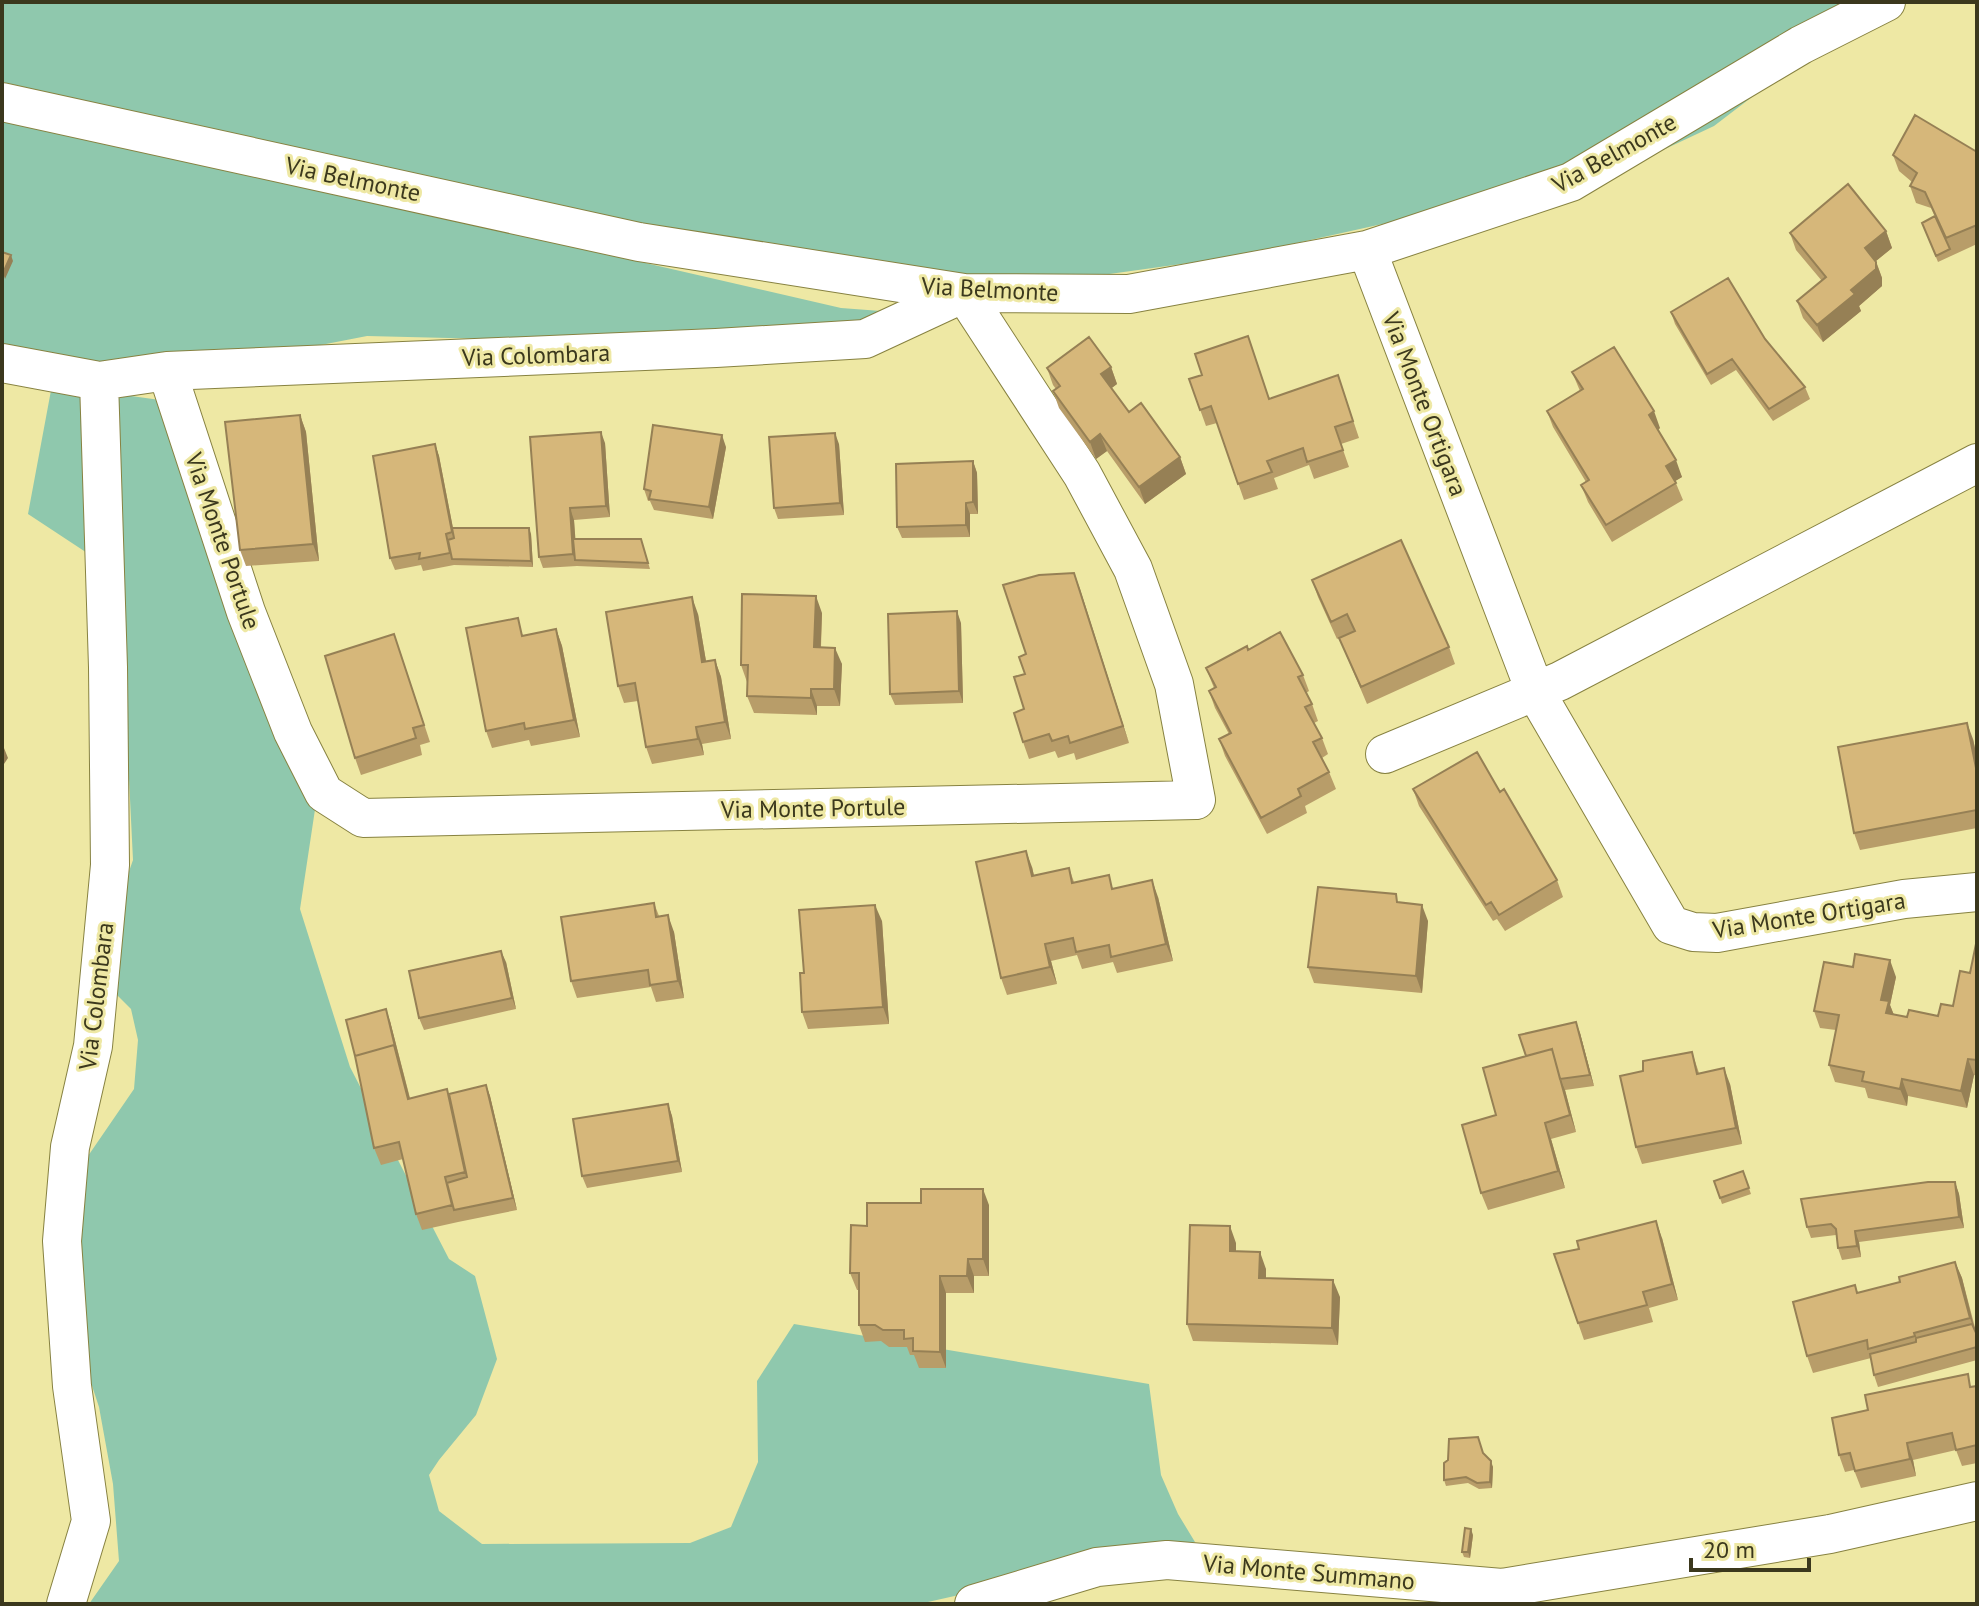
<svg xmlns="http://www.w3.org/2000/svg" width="1979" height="1606" viewBox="0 0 1979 1606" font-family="'PT Sans',sans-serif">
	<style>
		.green { fill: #8fc8ad }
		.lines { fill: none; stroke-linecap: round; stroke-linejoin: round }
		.minor-casing { stroke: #878241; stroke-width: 40 }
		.minor { stroke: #fff; stroke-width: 38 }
		.wall { fill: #b89d69 }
		.shaded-wall { fill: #968055 }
		.building { fill: #d6b77a; stroke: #968055; stroke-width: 2 }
		.labels { text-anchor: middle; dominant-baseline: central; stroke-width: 6; stroke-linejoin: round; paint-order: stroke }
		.street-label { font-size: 24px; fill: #3b381d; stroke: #eee8a4 }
	</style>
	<rect width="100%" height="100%" fill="#eee8a4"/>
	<!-- green -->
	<path class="green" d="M 2,2 L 1876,2 L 1714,126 L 1616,172 L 1239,256 L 1023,286 L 845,273 L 2,82 Z
		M 2,115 L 841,308 L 934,315 L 783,346 L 367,336 L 162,376 L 2,355 Z
		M 52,385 L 160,400 L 319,783 L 300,909 L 350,1067 L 449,1259 L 475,1276 L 497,1359 L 476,1415 L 439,1460 L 429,1475 L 439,1511 L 482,1544 L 690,1543 L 731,1527 L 758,1462 L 757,1381 L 794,1324 L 1149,1384 L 1161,1475 L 1178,1514 L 1195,1542 L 919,1604 L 89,1604 L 119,1561 L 113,1484 L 99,1407 L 70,1319 L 88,1156 L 134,1089 L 138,1040 L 131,1009 L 94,972 L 133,860 L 119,574 L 28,514 Z"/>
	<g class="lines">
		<!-- minor casing -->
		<g class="minor-casing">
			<path id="minor" d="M 2,102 L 639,242 L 964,293 L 1129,294 L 1367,250 L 1571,182 L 1801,45 L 1886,2
				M 1367,250 L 1535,691 L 1671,925 L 1693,932 L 1717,933 L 1904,899 L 1977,892
				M 2,363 L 99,381 L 167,371 L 716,348 L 865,339 L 964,293 L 1082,474 L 1133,569 L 1174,684 L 1196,800 L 363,818 L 324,793 L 293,732 L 246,612 L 167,371
				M 1385,754 L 1560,681 L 1977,463
				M 66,1604 L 91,1521 L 72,1386 L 62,1241 L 70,1147 L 93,1046 L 110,865 L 108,667 L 99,381
				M 974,1604 L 1097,1567 L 1167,1560 L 1502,1588 L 1830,1534 L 1977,1501"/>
		</g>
		<!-- minor -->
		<use href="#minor" class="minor"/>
	</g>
	<!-- wall -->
	<path class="wall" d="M 1977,152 L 1977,244 L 1938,262 L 1922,223 L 1935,217 L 1931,208 L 1916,203 L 1910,186 L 1912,182 L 1899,171 L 1893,155 Z
		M 1886,231 L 1892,248 L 1876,261 L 1882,278 L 1882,286 L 1859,306 L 1861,311 L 1823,342 L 1803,318 L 1797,301 L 1822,281 L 1796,250 L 1790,233 Z
		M 1671,312 L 1765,339 L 1805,387 L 1810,399 L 1773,421 L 1736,370 L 1711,385 L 1675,324 Z
		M 1111,367 L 1117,384 L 1111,388 L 1129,412 L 1180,457 L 1186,474 L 1145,504 L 1107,451 L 1096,459 L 1059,408 L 1053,391 L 1056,389 L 1053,385 L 1047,368 Z
		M 1572,372 L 1660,428 L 1658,430 L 1682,477 L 1675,481 L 1683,500 L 1612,542 L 1588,502 L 1581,485 L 1586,482 L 1553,427 L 1547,411 L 1580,391 Z
		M 1338,375 L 1359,438 L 1341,444 L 1349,467 L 1314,479 L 1309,465 L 1274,478 L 1278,489 L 1244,500 L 1217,423 L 1206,426 L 1189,379 L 1270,399 Z
		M 300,415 L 306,432 L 319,561 L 246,566 L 240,550 Z
		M 605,443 L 610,517 L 574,520 L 575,539 L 641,539 L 650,569 L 577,566 L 543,568 L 539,557 Z
		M 435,444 L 439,456 L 453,528 L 531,534 L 533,567 L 454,565 L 423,571 L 421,565 L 395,570 L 390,558 Z
		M 839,444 L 844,515 L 778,519 L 774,508 Z
		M 726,447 L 713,519 L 654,510 L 650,501 L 648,501 L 644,489 Z
		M 973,461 L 977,473 L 978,514 L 970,514 L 970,537 L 902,538 L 897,527 Z
		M 1074,573 L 1129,743 L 1076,760 L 1074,753 L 1058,758 L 1055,751 L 1029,759 L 1023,742 L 1026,654 Z
		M 1312,580 L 1449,647 L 1455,664 L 1367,704 L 1339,638 L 1354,631 L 1337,639 L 1318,597 Z
		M 822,613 L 821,647 L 842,664 L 840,706 L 817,706 L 817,715 L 754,713 L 747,696 L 748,682 L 747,682 L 741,665 Z
		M 698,614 L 706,661 L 715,660 L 721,677 L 731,739 L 702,744 L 704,755 L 652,764 L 646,747 L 638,701 L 624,703 L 618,686 Z
		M 961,623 L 963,703 L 895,705 L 890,694 Z
		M 556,629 L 562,646 L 580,737 L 531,746 L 529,740 L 492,748 L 486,731 L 525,635 Z
		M 1248,650 L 1303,675 L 1309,691 L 1306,693 L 1312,704 L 1318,721 L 1314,723 L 1322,738 L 1328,754 L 1322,758 L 1329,772 L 1336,789 L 1305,806 L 1307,813 L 1267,834 L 1225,756 L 1219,739 L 1229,734 L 1215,708 L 1209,691 L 1214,688 L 1206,668 Z
		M 400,651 L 430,742 L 420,745 L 422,755 L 361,775 L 355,758 Z
		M 1973,739 L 1977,758 L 1977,828 L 1860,850 L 1854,833 Z
		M 1413,789 L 1500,792 L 1557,880 L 1563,897 L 1505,931 L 1497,919 L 1493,921 L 1419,806 Z
		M 1032,867 L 1034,876 L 1069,868 L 1074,882 L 1158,897 L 1173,961 L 1117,973 L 1113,962 L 1082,969 L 1077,955 L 1051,961 L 1057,984 L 1007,995 L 1001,978 Z
		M 1399,902 L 1428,921 L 1422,993 L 1314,983 L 1308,967 Z
		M 654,903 L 659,916 L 674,932 L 684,998 L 656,1002 L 651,987 L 577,998 L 571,981 Z
		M 882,921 L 889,1024 L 808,1029 L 802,1012 L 804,973 Z
		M 1977,939 L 1977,1076 L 1974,1075 L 1967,1108 L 1908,1096 L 1907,1106 L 1868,1098 L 1865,1088 L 1835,1082 L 1829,1065 L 1836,1030 L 1820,1028 L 1814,1011 L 1896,977 L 1890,1005 L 1894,1015 L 1907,1017 L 1938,1016 L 1953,1006 L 1970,973 Z
		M 506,962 L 516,1009 L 424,1030 L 419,1018 Z
		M 390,1021 L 410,1098 L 449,1094 L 486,1085 L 490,1096 L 517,1210 L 458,1222 L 422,1230 L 416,1214 L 403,1159 L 381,1165 L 374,1148 L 355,1056 Z
		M 1580,1033 L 1594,1086 L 1565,1090 L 1576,1132 L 1551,1139 L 1565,1188 L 1488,1210 L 1481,1193 L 1496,1115 L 1526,1056 Z
		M 1692,1052 L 1699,1073 L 1730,1084 L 1742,1144 L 1642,1164 L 1636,1147 L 1643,1071 Z
		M 668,1104 L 672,1116 L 682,1172 L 587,1188 L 582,1176 Z
		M 1743,1171 L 1751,1194 L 1722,1204 L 1714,1181 Z
		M 1955,1182 L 1959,1194 L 1964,1228 L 1859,1242 L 1861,1257 L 1842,1260 L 1838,1248 L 1836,1235 L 1811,1238 L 1807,1227 Z
		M 989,1205 L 989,1276 L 974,1276 L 974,1293 L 946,1293 L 946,1368 L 919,1368 L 914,1355 L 910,1355 L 907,1347 L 889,1347 L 881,1341 L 865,1342 L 859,1325 L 859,1290 L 857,1290 L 850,1273 L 867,1226 Z
		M 1662,1238 L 1678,1300 L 1649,1308 L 1653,1322 L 1584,1340 L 1554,1254 Z
		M 1236,1243 L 1236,1251 L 1266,1269 L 1266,1278 L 1340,1297 L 1338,1345 L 1193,1341 L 1187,1324 Z
		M 1955,1262 L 1962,1278 L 1977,1335 L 1977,1360 L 1878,1387 L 1874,1375 L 1871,1358 L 1813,1373 L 1807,1356 L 1858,1293 L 1900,1282 Z
		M 1972,1386 L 1977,1386 L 1977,1463 L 1962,1466 L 1956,1450 L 1913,1460 L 1916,1476 L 1861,1488 L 1854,1470 L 1845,1472 L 1839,1455 Z
		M 1483,1454 L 1493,1467 L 1492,1488 L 1479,1489 L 1468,1483 L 1446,1486 L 1444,1480 Z
		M 1473,1535 L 1470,1558 L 1464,1557 L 1462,1552 Z"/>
	<!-- shaded-wall -->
	<path class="shaded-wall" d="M 1886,231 L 1892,248 L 1871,265 L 1865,248 Z
		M 11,255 L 13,261 L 5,279 L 3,273 Z
		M 1876,262 L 1882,278 L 1882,286 L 1859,306 L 1861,311 L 1823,342 L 1817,325 L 1851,290 Z
		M 1111,367 L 1117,384 L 1108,391 L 1101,374 Z
		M 1654,411 L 1660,428 L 1655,432 L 1649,415 Z
		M 300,415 L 306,432 L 319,561 L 313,544 Z
		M 601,432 L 605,443 L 610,517 L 606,506 Z
		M 835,433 L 839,444 L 844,515 L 840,503 Z
		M 1100,434 L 1107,451 L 1096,459 L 1090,442 Z
		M 722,435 L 726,447 L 713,519 L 709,507 Z
		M 435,444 L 439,456 L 456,544 L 452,532 Z
		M 1180,457 L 1186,474 L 1145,504 L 1139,487 Z
		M 1676,460 L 1682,477 L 1672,483 L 1666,466 Z
		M 973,461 L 977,473 L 978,514 L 973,502 Z
		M 966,503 L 970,514 L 970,537 L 966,525 Z
		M 570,508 L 574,520 L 577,560 L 575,560 L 577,566 L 573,554 Z
		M 529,528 L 531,534 L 533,567 L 531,561 Z
		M 1074,573 L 1080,589 L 1129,743 L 1123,726 Z
		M 816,596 L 822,613 L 820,663 L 814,647 Z
		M 692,597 L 698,614 L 709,679 L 702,662 Z
		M 957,611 L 961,623 L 963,703 L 959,691 Z
		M 556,629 L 562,646 L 580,737 L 574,720 Z
		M 835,648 L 842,664 L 840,706 L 834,689 Z
		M 715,660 L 721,677 L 731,739 L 725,722 Z
		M 811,689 L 817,706 L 817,715 L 811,698 Z
		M 1967,723 L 1973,739 L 1977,758 L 1977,773 Z
		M 696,727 L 702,744 L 704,755 L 698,739 Z
		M 2,743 L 8,758 L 2,767 Z
		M 1026,851 L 1032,867 L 1038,893 L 1032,876 Z
		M 1152,880 L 1158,897 L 1173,961 L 1166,944 Z
		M 875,905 L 882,921 L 889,1024 L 883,1007 Z
		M 1422,905 L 1428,921 L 1422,993 L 1416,976 Z
		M 668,915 L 674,932 L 684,998 L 678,981 Z
		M 1045,944 L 1051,961 L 1057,984 L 1050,967 Z
		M 501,951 L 506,962 L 516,1009 L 512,998 Z
		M 1890,960 L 1896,977 L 1890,1005 L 1895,1018 L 1893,1030 L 1881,1000 Z
		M 386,1009 L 390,1021 L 414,1115 L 408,1099 Z
		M 1576,1022 L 1580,1033 L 1594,1086 L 1590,1075 Z
		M 1968,1059 L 1974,1075 L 1967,1108 L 1961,1091 Z
		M 1724,1068 L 1730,1084 L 1742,1144 L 1736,1128 Z
		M 1560,1079 L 1565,1090 L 1576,1132 L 1570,1115 Z
		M 1902,1079 L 1908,1096 L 1907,1106 L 1900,1089 Z
		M 486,1085 L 490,1096 L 517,1210 L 513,1198 Z
		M 668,1104 L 672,1116 L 682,1172 L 678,1161 Z
		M 1545,1123 L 1551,1139 L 1565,1188 L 1558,1171 Z
		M 1955,1182 L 1959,1194 L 1964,1228 L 1959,1217 Z
		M 983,1189 L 989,1205 L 989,1276 L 983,1259 Z
		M 1656,1221 L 1662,1238 L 1678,1300 L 1672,1284 Z
		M 1230,1226 L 1236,1243 L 1236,1267 L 1230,1251 Z
		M 1855,1231 L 1859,1242 L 1861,1257 L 1857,1246 Z
		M 1260,1252 L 1266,1269 L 1266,1294 L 1259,1278 Z
		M 968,1259 L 974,1276 L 974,1293 L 967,1276 Z
		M 1955,1262 L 1962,1278 L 1976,1335 L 1970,1318 Z
		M 940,1276 L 946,1293 L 946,1368 L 940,1352 Z
		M 1333,1280 L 1340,1297 L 1338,1345 L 1332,1328 Z
		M 1907,1443 L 1913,1460 L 1916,1476 L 1910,1459 Z
		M 1491,1461 L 1493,1467 L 1492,1488 L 1490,1482 Z
		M 1471,1529 L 1473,1535 L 1470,1558 L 1468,1552 Z"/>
	<!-- building -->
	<path class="building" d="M 1915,115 L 1977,152 L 1977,225 L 1946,238 L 1925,192 L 1910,186 L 1917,173 L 1893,155 Z
		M 1848,184 L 1886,231 L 1865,248 L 1876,262 L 1876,269 L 1851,290 L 1855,294 L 1817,325 L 1797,301 L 1826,277 L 1790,233 Z
		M 1935,216 L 1950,249 L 1936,256 L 1922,223 Z
		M 2,252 L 11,255 L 3,273 L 2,273 Z
		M 1728,278 L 1765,339 L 1805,387 L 1769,409 L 1732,359 L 1707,374 L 1671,312 Z
		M 1248,336 L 1269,399 L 1338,375 L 1353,421 L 1335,427 L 1343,450 L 1307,462 L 1303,448 L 1267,461 L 1272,472 L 1238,484 L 1211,406 L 1200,410 L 1189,379 L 1202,375 L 1195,354 Z
		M 1089,337 L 1111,367 L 1101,374 L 1129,412 L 1141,403 L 1180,457 L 1139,487 L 1100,434 L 1090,442 L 1053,391 L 1060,386 L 1047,368 Z
		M 1614,347 L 1654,411 L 1649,415 L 1676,460 L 1666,466 L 1676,483 L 1606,525 L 1581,485 L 1589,480 L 1547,411 L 1583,389 L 1572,372 Z
		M 300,415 L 313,544 L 240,550 L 225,422 Z
		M 653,425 L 722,435 L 709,507 L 649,499 L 651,491 L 644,489 Z
		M 601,432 L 606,506 L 570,508 L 573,554 L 539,557 L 530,437 Z
		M 835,433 L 840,503 L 774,508 L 769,437 Z
		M 435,444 L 452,532 L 446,534 L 450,553 L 419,559 L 420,553 L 390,558 L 373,456 Z
		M 973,461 L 973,502 L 966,503 L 966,525 L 897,527 L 896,464 Z
		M 452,528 L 529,528 L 531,561 L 452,559 L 448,540 L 454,538 Z
		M 573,539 L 641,539 L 648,563 L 575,560 Z
		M 1401,540 L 1449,647 L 1361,687 L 1339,638 L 1355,631 L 1347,614 L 1331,622 L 1312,580 Z
		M 1074,573 L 1123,726 L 1070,743 L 1068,736 L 1052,741 L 1049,734 L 1023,742 L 1014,713 L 1024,709 L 1014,677 L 1025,674 L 1019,657 L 1026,654 L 1003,585 L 1039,575 Z
		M 742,594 L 816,596 L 814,647 L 835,648 L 834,689 L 811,689 L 811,698 L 747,696 L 748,665 L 741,665 Z
		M 692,597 L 702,662 L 715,660 L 725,722 L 696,727 L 698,739 L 646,747 L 635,683 L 618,686 L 606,612 Z
		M 957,611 L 959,691 L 890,694 L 888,614 Z
		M 518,618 L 522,636 L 556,629 L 574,720 L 525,729 L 524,723 L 486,731 L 466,628 Z
		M 1280,632 L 1303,675 L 1298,677 L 1312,704 L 1305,707 L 1322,738 L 1313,742 L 1329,772 L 1298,789 L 1301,796 L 1261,818 L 1219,739 L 1231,733 L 1209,691 L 1216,687 L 1206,668 L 1247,646 L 1248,650 Z
		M 394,634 L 424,725 L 413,728 L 416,738 L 355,758 L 325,656 Z
		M 1967,723 L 1977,773 L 1977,810 L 1854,833 L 1838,747 Z
		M 1477,752 L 1500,792 L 1504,789 L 1557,880 L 1499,915 L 1491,902 L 1486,905 L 1413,789 Z
		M 1026,851 L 1032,876 L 1069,868 L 1072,883 L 1109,875 L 1112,889 L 1152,880 L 1166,944 L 1111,957 L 1109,945 L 1076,952 L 1073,938 L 1045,944 L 1050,967 L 1001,978 L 976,862 Z
		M 1318,887 L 1396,894 L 1397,902 L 1422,905 L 1416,976 L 1308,967 Z
		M 654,903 L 656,917 L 668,915 L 678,981 L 650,985 L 648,970 L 571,981 L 561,917 Z
		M 875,905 L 883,1007 L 802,1012 L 800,973 L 804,973 L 799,910 Z
		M 1977,939 L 1977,1060 L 1968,1059 L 1961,1091 L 1902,1079 L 1900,1089 L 1862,1081 L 1864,1072 L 1829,1065 L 1839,1015 L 1814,1011 L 1824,962 L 1853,967 L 1855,954 L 1890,960 L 1881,1000 L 1889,1001 L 1886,1013 L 1907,1017 L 1909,1010 L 1938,1016 L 1941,1004 L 1953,1006 L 1960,971 L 1970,973 Z
		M 501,951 L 512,998 L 419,1018 L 409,971 Z
		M 386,1009 L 396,1051 L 394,1045 L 355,1056 L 346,1020 Z
		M 1576,1022 L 1590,1075 L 1560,1079 L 1552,1049 L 1526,1056 L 1519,1035 Z
		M 394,1045 L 408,1099 L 447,1089 L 465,1172 L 445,1177 L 452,1205 L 416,1214 L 399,1142 L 374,1148 L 355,1056 Z
		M 1552,1049 L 1570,1115 L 1545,1123 L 1558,1171 L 1481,1193 L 1462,1125 L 1496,1115 L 1483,1068 Z
		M 1692,1052 L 1697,1074 L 1724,1068 L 1736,1128 L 1636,1147 L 1620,1076 L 1643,1071 L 1643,1061 Z
		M 486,1085 L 513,1198 L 454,1210 L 447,1183 L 467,1177 L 449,1094 Z
		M 668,1104 L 678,1161 L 582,1176 L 573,1119 Z
		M 1743,1171 L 1749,1188 L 1720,1198 L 1714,1181 Z
		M 1928,1182 L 1955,1182 L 1959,1217 L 1855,1231 L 1857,1246 L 1838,1248 L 1836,1229 L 1831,1224 L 1807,1227 L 1801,1199 Z
		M 921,1189 L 983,1189 L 983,1259 L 968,1259 L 967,1276 L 940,1276 L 940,1352 L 913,1351 L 913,1338 L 904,1339 L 904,1330 L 883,1330 L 875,1325 L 859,1325 L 859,1273 L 850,1273 L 851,1225 L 867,1226 L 867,1203 L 921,1203 Z
		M 1656,1221 L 1672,1284 L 1643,1292 L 1647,1305 L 1578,1323 L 1554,1254 L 1579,1249 L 1577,1241 Z
		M 1190,1225 L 1230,1226 L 1230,1251 L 1260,1252 L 1259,1278 L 1333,1280 L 1332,1328 L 1187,1324 Z
		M 1955,1262 L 1970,1318 L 1914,1333 L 1915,1336 L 1868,1349 L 1867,1340 L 1807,1356 L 1793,1302 L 1855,1285 L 1857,1293 L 1900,1282 L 1899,1277 Z
		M 1972,1324 L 1977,1335 L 1977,1347 L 1874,1375 L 1870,1354 L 1916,1342 L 1916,1338 Z
		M 1968,1374 L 1970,1387 L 1977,1386 L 1977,1445 L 1956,1450 L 1952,1433 L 1907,1443 L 1910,1459 L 1855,1471 L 1850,1453 L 1839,1455 L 1832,1418 L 1868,1410 L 1865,1395 Z
		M 1478,1437 L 1483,1453 L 1491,1461 L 1490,1482 L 1477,1483 L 1466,1477 L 1444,1480 L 1444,1463 L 1448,1460 L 1449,1439 Z
		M 1465,1528 L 1471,1529 L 1468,1552 L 1462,1552 Z"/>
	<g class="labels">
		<!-- street labels -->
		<g class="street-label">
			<text transform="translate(1614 153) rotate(-29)">Via Belmonte</text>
			<text transform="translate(353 179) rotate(12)">Via Belmonte</text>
			<text transform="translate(990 289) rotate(3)">Via Belmonte</text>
			<text transform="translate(536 355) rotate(-2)">Via Colombara</text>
			<text transform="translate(1425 404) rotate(69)">Via Monte Ortigara</text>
			<text transform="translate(223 541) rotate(71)">Via Monte Portule</text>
			<text transform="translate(813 808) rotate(-1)">Via Monte Portule</text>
			<text transform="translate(1809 915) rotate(-9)">Via Monte Ortigara</text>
			<text transform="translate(96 996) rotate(-83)">Via Colombara</text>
			<text transform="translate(1309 1572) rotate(5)">Via Monte Summano</text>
		</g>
	</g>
	<!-- border -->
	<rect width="1979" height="1606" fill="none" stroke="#3b381d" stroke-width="8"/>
	<!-- scale -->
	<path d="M1691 1558v12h118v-12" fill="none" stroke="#3b381d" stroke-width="4"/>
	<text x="1703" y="1558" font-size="24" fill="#3b381d" stroke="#eee8a4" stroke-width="6" paint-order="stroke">20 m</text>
</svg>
